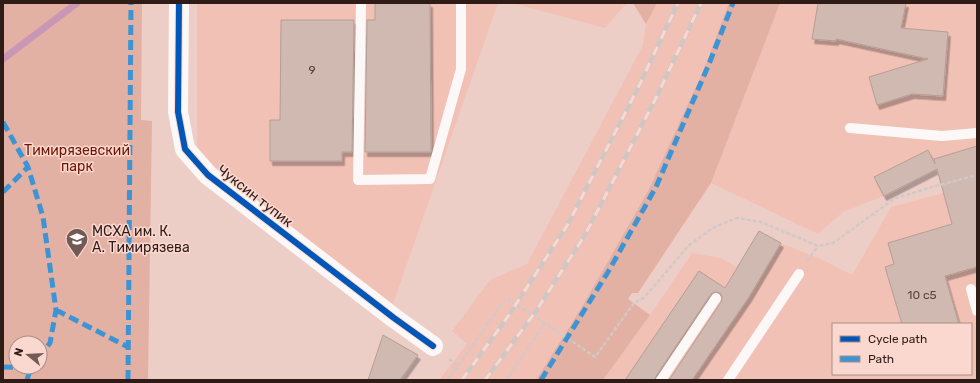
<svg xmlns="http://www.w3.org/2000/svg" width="980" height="383" viewBox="0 0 980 383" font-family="Rubik,sans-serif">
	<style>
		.built { fill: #f2c1b5; fill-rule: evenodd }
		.green { fill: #e3b0a4; fill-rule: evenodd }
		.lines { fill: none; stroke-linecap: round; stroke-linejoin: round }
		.stream { stroke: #c997b6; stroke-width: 7 }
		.building { fill: #d0b9b1; stroke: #b49e95; filter: url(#shadow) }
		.path { stroke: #d2c9c7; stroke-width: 2.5; stroke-dasharray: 4 2; stroke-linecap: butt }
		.service { stroke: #fcf8f7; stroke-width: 10 }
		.minor { stroke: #fcf8f7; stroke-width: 20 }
		.rail-casing { stroke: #d0c7c5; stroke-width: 4.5 }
		.rail { stroke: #fbd8cf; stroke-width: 3; stroke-dasharray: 9; stroke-linecap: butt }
		.quiet { stroke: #3d94d4; stroke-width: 5; stroke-dasharray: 10 5; stroke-linecap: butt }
		.cycleway-casing { stroke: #fbd8cf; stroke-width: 8 }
		.cycleway { stroke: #0057b8; stroke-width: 6 }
		.labels { text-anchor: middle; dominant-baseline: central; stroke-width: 3; stroke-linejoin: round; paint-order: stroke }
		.number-label { font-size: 12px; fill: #59443e }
		.park-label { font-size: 14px; fill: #6f1603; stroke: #fbd8cf }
		.street-label { font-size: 14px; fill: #301c17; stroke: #fbd8cf }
		.poi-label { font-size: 14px; fill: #301c17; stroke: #fbd8cf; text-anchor: start }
	</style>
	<defs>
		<filter id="shadow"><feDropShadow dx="2.5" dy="4.5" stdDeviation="0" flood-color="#0004"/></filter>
	</defs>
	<rect width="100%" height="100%" fill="#edcec7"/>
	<!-- built -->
	<path class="built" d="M 197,3 L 498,3 L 393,304 L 197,157 Z
		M 512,3 L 627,3 L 605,28 Z
		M 633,3 L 729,3 L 704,69 L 648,191 L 583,305 L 536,380 L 439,380 L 467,344 L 452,331 L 490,280 L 527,264 L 643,45 L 646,24 Z
		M 780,3 L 977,3 L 977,168 L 937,169 L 884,196 L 843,212 L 818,234 L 711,183 Z
		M 977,184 L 977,380 L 603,380 L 650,315 L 692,253 L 721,258 L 737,267 L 759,231 L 781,243 L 823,260 L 852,275 L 891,207 ZM 833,324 L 971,324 L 971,374 L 833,374 Z"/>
	<!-- green -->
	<path class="green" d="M 3,3 L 142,3 L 141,120 L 152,121 L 148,380 L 3,380 ZM 16,343 L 40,343 L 40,367 L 16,367 Z
		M 633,3 L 657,3 L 646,24 Z
		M 729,3 L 780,3 L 711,183 L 638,293 L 632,293 L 628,299 L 650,315 L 603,380 L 536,380 L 583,305 L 648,191 L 704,69 Z"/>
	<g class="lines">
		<!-- stream -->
		<path class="stream" d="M 3,59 L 77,3"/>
	</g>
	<!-- building -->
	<path class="building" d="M 375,3 L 430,3 L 431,152 L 365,152 L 367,20 L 375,20 Z
		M 818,3 L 906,3 L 901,28 L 948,32 L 943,96 L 912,94 L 877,105 L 869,77 L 928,59 L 836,39 L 836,41 L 812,39 Z
		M 281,20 L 354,20 L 352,152 L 342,152 L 342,161 L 270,161 L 270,120 L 280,120 Z
		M 977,146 L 977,267 L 945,276 L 959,324 L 902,324 L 885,267 L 894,264 L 888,243 L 952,224 L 937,169 L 884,196 L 874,177 L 928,150 L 935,164 L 934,159 Z
		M 759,231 L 781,243 L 749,297 L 692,380 L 669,380 L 721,302 L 722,299 L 722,296 L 720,293 L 717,292 L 714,292 L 711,294 L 656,376 L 655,380 L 625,380 L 699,271 L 725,288 Z
		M 383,335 L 418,355 L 400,380 L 368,380 Z"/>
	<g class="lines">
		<!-- path -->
		<path class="path" d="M 807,261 L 818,246
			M 449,359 L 458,366 L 506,298 L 545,323 L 595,357 L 634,303 L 644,298 L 689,245 L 713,228 L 737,218 L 761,222 L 818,246 L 833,243 L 894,199 L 925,189 L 977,175
			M 447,380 L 458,366
			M 506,380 L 545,323"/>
		<!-- service -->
		<path class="service" d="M 361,3 L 358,180 L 430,179 L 461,69 L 461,3
			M 850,128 L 942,136 L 977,133
			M 971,289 L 977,311
			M 661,380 L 716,298
			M 728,380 L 799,274"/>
		<!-- minor -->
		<path class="minor" d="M 179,3 L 178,112 L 185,149 L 208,175 L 394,318 L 433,346"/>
		<!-- rail casing -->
		<g class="rail-casing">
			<path id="rail" d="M 462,380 L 509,315 L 568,224 L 638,88 L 678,3
				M 485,380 L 534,314 L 585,235 L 656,98 L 701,3"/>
		</g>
		<!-- rail -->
		<use href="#rail" class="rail"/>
		<!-- quiet -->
		<path class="quiet" d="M 3,122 L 28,167 L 43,217 L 56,310 L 50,343 L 40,356
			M 3,192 L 28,167
			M 56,310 L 128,347
			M 3,367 L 30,368
			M 27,380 L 31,367
			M 128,380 L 131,3
			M 541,380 L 608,272 L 656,187 L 709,64 L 733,3"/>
		<!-- cycleway casing -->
		<g class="cycleway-casing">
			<path id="cycleway" d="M 179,3 L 178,112 L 185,149 L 208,175 L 394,318 L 433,346"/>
		</g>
		<!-- cycleway -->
		<use href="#cycleway" class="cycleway"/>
	</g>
	<!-- icons -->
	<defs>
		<g id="university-pin" transform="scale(1.15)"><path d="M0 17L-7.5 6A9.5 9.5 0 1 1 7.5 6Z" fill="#725a55" stroke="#fbd8cf"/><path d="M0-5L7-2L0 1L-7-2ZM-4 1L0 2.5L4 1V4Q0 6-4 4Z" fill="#fff"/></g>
	</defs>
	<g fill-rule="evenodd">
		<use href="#university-pin" x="77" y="239"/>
	</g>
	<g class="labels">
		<!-- number labels -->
		<g class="number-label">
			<text x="312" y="70">9</text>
			<text x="922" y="295">10 с5</text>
		</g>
		<!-- park labels -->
		<g class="park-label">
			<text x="77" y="150">Тимирязевский<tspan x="77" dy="16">парк</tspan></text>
		</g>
		<!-- street labels -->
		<g class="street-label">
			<text transform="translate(255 196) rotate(38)">Чуксин тупик</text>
		</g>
		<!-- poi labels -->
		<g class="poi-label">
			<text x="92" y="231">МСХА им. К.<tspan x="92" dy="16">А. Тимирязева</tspan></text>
		</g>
	</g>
	<!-- border -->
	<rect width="980" height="383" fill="none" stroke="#301c17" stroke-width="8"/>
	<!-- legend -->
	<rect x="832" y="323" width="140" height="52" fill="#fbd8cf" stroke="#aa8d85"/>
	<rect x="840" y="336" width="20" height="6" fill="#0057b8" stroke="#aa8d85"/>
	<text x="868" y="343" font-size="12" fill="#301c17">Cycle path</text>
	<rect x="840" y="356" width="20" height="6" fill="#3d94d4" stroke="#aa8d85"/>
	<text x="868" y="363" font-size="12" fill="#301c17">Path</text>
	<!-- north arrow -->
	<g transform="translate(28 355) rotate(288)"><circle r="19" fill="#fbd8cf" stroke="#aa8d85"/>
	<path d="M0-3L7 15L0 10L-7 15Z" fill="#725a55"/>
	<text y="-6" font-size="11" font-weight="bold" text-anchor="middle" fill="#301c17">N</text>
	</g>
</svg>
